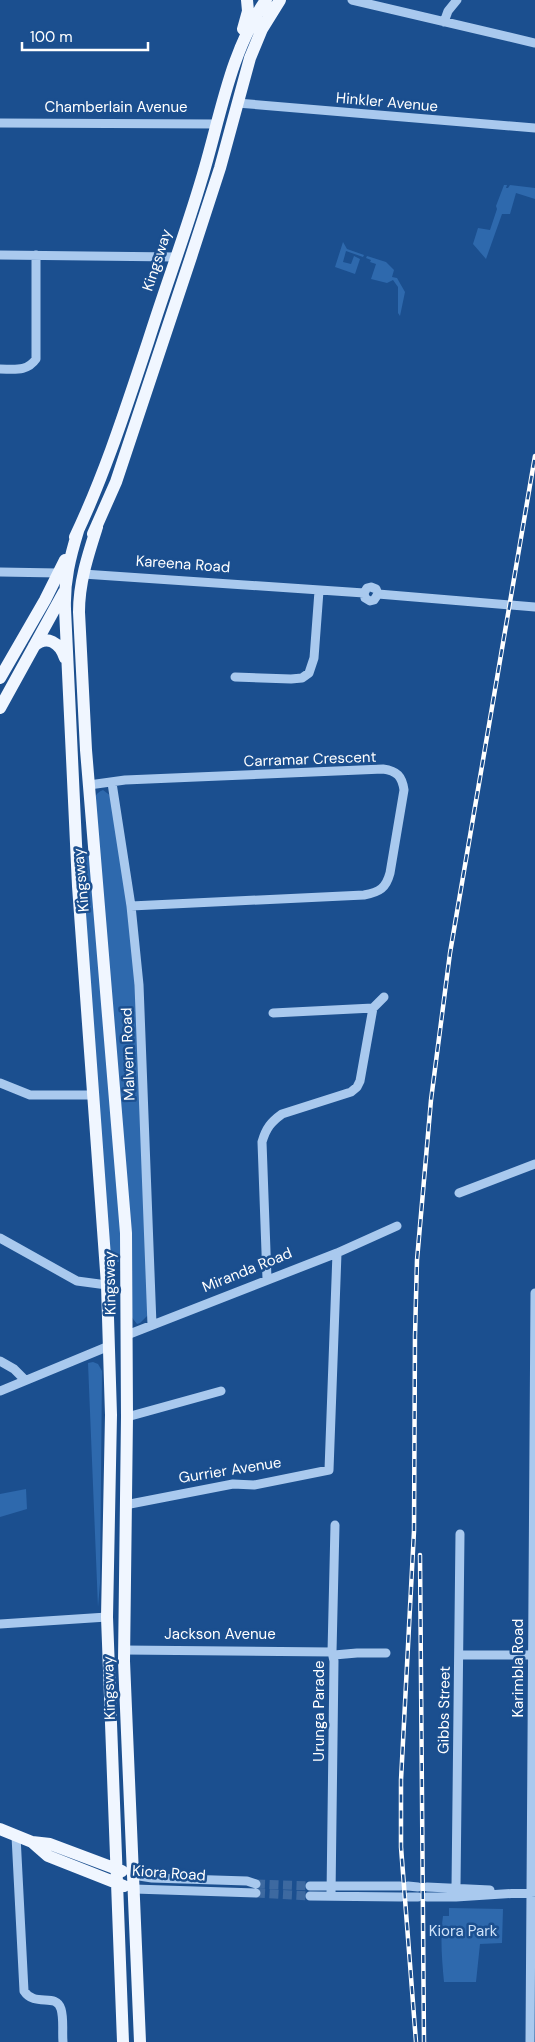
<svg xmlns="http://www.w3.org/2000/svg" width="535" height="2042" viewBox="0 0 535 2042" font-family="'DM Sans',sans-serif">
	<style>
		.green { fill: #2e69ad }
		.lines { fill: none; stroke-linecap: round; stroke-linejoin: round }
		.minor-tunnel { stroke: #3d69a0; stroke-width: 9; stroke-dasharray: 9 4.5; stroke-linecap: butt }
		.minor { stroke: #a9c9ee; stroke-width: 9 }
		.major { stroke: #f0f6ff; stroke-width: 12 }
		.rail-casing { stroke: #fff; stroke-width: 4.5 }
		.rail { stroke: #1b4f8f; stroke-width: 2.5; stroke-dasharray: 8; stroke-linecap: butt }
		.labels { text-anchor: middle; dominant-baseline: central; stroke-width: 5; stroke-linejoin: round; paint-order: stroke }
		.street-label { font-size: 15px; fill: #fff; stroke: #1b4f8f }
		.park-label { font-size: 15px; fill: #cfe3fa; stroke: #1b4f8f }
	</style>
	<rect width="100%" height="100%" fill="#1b4f8f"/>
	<!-- green -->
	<path class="green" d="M 504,185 L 507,185 L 506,188 L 508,188 L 510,185 L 535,188 L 535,199 L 516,193 L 510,214 L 502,214 L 486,259 L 473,244 L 478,228 L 490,230 L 497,209 L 496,206 Z
		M 343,242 L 347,249 L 364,255 L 363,257 L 346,251 L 343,262 L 351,264 L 354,256 L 360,259 L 355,274 L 335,267 Z
		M 367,256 L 386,262 L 394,270 L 392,277 L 397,278 L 405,292 L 400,316 L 398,313 L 398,287 L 393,280 L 387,283 L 371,279 L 376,264 L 370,262 L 371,260 L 366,258 Z
		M 103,790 L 115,799 L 131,906 L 152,1311 L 140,1323 L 137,1324 L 127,1311 L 124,1217 L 119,1262 L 106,1263 L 82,854 L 95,853 C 94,837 84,796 103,790 Z
		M 93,1362 L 98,1364 L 102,1371 L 100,1583 L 98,1607 L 88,1363 Z
		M 26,1489 L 27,1509 L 0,1517 L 0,1494 Z
		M 449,1908 L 503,1909 L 502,1943 L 480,1944 L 476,1982 L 444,1982 C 442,1960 440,1938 443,1916 L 449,1916 Z"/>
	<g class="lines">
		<!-- minor-tunnel -->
		<path class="minor-tunnel" d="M 256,1884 L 310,1886
			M 256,1893 L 310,1896"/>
		<!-- minor -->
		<path class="minor" d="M 352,0 L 535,43
			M 444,22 L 448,11 L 457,0
			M 237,103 L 535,128
			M 0,123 L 217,124
			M 0,255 L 176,257
			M 0,369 C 14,369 27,372 36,359 L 36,255
			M 0,572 L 58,573
			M 83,574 L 364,593
			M 364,593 L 367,588 L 371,587 L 376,589 L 378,594
			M 364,593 L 365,598 L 370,601 L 374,600 L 378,594
			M 378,594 L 535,607
			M 235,677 L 291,679 L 302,678 L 309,673 L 314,658 L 319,591
			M 112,783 L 131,906 L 139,985 L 152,1325
			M 89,785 L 125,780 L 383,769 C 397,771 402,776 404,790 L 390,873 C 386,888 380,892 364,895 L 131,906
			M 273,1013 L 373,1008 L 384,997
			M 0,1083 L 30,1095 L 93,1095
			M 459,1193 L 535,1164
			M 0,1238 L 77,1281 L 107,1285
			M 267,1279 L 262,1142 C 266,1128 271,1122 282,1114 L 351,1092 L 357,1087 L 360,1081 L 373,1008
			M 127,1335 L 337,1253 L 397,1226
			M 0,1361 L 14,1369 L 25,1380
			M 0,1391 L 109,1346
			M 127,1417 L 221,1391
			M 125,1505 L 233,1484 L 254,1485 L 329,1470 L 337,1253
			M 0,1624 L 107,1617
			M 124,1650 L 332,1652
			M 334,1655 L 357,1653 L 386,1653
			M 459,1655 L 532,1655
			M 16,1836 L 24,1991 C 35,2008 56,1992 61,2009 C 64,2019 62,2032 63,2042
			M 133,1875 L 152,1878 L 247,1881 L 256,1884
			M 310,1886 L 400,1886
			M 408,1886 L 418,1887
			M 427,1887 L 490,1890
			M 456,1887 L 460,1534
			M 134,1889 L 256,1893
			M 310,1896 L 401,1897
			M 331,1896 L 334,1661 L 332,1652 L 335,1525
			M 409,1897 L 418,1897
			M 427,1897 L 456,1897 L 535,1892
			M 530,2042 L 535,1293"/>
		<!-- major -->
		<path class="major" d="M 243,29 L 248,11 L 247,0
			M 97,527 C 88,555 79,582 79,612 L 86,750 L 126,1233 L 127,1417 L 124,1661 L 140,2042
			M 78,531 C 70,557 64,581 65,609 L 78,886 L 107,1285 L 111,1415 L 107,1617 L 123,2042
			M 93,534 L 116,482 L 191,257 L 220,168 L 250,58 L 262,29 L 280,0
			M 75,537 C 105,474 126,408 148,342 C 165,288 185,235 201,181 C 220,120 229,53 266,0
			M 34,646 C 47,634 60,643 65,658
			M 0,678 L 45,600 L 65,560
			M 0,708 L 64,592
			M 0,1829 L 32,1842 L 48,1856 L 124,1886
			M 32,1842 L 50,1844 L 122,1871"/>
		<!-- rail casing -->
		<g class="rail-casing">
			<path id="rail" d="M 420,1555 L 424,2042
				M 416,2042 L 401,1847 L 401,1780 L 414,1531 L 415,1336 L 417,1260 L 431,1100 L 450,953 L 535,456"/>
		</g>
		<!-- rail -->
		<use href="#rail" class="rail"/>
	</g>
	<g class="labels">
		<!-- street labels -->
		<g class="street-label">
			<text transform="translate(387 102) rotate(5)">Hinkler Avenue</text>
			<text x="116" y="107">Chamberlain Avenue</text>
			<text transform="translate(157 260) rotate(-72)">Kingsway</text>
			<text transform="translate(183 564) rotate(4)">Kareena Road</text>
			<text transform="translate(310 759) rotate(-2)">Carramar Crescent</text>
			<text transform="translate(81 880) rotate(-95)">Kingsway</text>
			<text transform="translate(128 1054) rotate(-92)">Malvern Road</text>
			<text transform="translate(247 1270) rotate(-22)">Miranda Road</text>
			<text transform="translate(110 1283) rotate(-91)">Kingsway</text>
			<text transform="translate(230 1470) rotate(-9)">Gurrier Avenue</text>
			<text x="220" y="1634">Jackson Avenue</text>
			<text transform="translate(518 1668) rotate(-90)">Karimbla Road</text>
			<text transform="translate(109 1688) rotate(-92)">Kingsway</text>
			<text transform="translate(444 1710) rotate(-89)">Gibbs Street</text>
			<text transform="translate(319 1711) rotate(-90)">Urunga Parade</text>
			<text transform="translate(169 1873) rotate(4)">Kiora Road</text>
		</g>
		<!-- park labels -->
		<g class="park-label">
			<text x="463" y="1931">Kiora Park</text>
		</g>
	</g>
	<!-- scale -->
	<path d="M22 42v8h126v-8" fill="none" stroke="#ffffff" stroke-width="2.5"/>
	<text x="30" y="42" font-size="15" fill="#ffffff" stroke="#1b4f8f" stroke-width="4" paint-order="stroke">100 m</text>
</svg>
